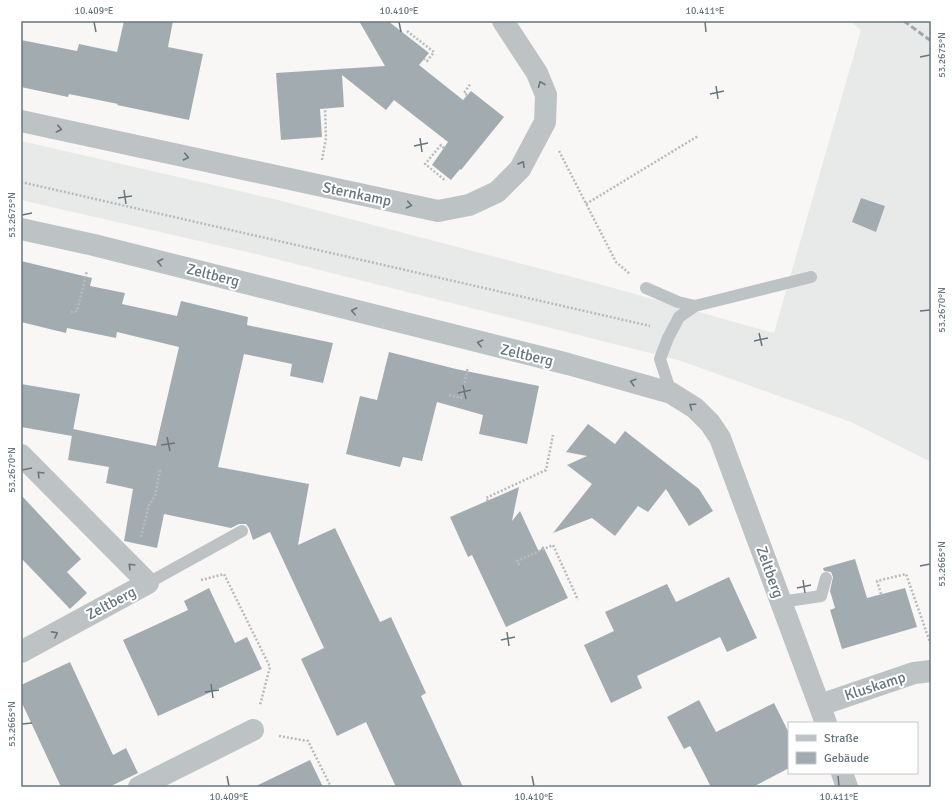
<svg xmlns="http://www.w3.org/2000/svg" width="952" height="808" viewBox="0 0 952 808" font-family="Signika,sans-serif">
	<style>
		.built { fill: #e8e9e9 }
		.building { fill: #a2acb0 }
		.lines { fill: none; stroke-linecap: round; stroke-linejoin: round }
		.path { stroke: #b7bbbd; stroke-width: 2.5; stroke-dasharray: 2 2; stroke-linecap: butt }
		.lane { stroke: #bdc2c4; stroke-width: 12 }
		.street { stroke: #bdc2c4; stroke-width: 22 }
		.rail { stroke: #9fa7aa; stroke-width: 3; stroke-dasharray: 6 3; stroke-linecap: butt }
		.oneway { stroke: #66767d }
		.ticks { fill: none; stroke: #66767d; stroke-width: 1.5 }
		.labels { text-anchor: middle; dominant-baseline: central; stroke-width: 4; stroke-linejoin: round; paint-order: stroke }
		.street-label { font-size: 15px; fill: #66767d; stroke: #fff }
		.neatline { fill: none; stroke: #66767d; stroke-width: 1.5 }
		.ticks-label { font-size: 10px; text-anchor: middle; fill: #66767d }
	</style>
	<rect width="100%" height="100%" fill="#f8f7f5"/>
	<!-- built -->
	<path class="built" d="M 850,21 L 931,21 L 931,462 L 851,422 L 678,360 L 260,255 L 21,200 L 21,141 L 274,199 L 599,284 L 774,333 L 861,30 Z"/>
	<!-- building -->
	<path class="building" d="M 124,21 L 173,21 L 168,47 L 203,54 L 189,120 L 117,105 L 118,104 L 69,94 L 68,97 L 21,87 L 21,40 L 77,51 L 79,44 L 117,52 Z
		M 359,21 L 388,21 L 429,53 L 419,65 L 463,100 L 471,91 L 504,117 L 461,170 L 460,169 L 451,180 L 432,165 L 448,142 L 394,100 L 386,110 L 342,75 L 344,107 L 320,109 L 322,137 L 281,140 L 276,73 L 385,66 Z
		M 861,198 L 885,206 L 876,232 L 852,222 Z
		M 21,261 L 92,278 L 90,286 L 125,293 L 122,304 L 177,316 L 181,301 L 248,317 L 247,325 L 333,343 L 323,383 L 290,376 L 292,364 L 244,354 L 218,467 L 309,484 L 298,545 L 335,528 L 380,622 L 391,617 L 426,693 L 421,696 L 463,787 L 396,787 L 366,722 L 337,736 L 301,659 L 324,648 L 270,532 L 253,540 L 249,528 L 246,524 L 239,524 L 231,528 L 164,514 L 157,548 L 124,541 L 133,489 L 106,483 L 109,467 L 68,460 L 73,429 L 156,446 L 179,347 L 117,332 L 116,338 L 67,328 L 66,333 L 21,322 Z
		M 389,352 L 456,369 L 539,386 L 527,444 L 479,434 L 483,415 L 437,402 L 422,461 L 403,457 L 400,467 L 346,454 L 360,396 L 377,400 Z
		M 21,384 L 80,394 L 72,436 L 21,427 Z
		M 588,424 L 615,444 L 625,431 L 699,489 L 713,511 L 689,526 L 666,489 L 648,512 L 638,506 L 615,536 L 592,518 L 553,533 L 592,484 L 567,465 L 587,456 L 566,452 Z
		M 519,487 L 512,521 L 520,511 L 539,552 L 543,546 L 568,598 L 506,627 L 472,555 L 468,557 L 450,517 Z
		M 21,495 L 81,559 L 67,572 L 87,593 L 70,609 L 21,558 Z
		M 855,559 L 867,598 L 905,588 L 917,627 L 842,649 L 830,610 L 835,608 L 830,591 L 833,577 L 831,572 L 824,571 L 823,568 Z
		M 729,577 L 757,638 L 727,652 L 720,637 L 637,676 L 642,688 L 611,703 L 584,645 L 614,631 L 605,612 L 667,584 L 676,602 Z
		M 209,588 L 235,643 L 247,637 L 262,669 L 158,716 L 123,640 L 188,610 L 184,601 Z
		M 70,662 L 113,755 L 126,748 L 138,773 L 109,787 L 61,787 L 21,701 L 21,685 Z
		M 699,700 L 716,732 L 774,703 L 789,733 L 789,768 L 753,787 L 711,787 L 690,746 L 684,749 L 667,717 Z
		M 310,760 L 323,787 L 254,787 Z"/>
	<g class="lines">
		<!-- path -->
		<path class="path" d="M 407,31 L 434,52 L 427,61 L 424,59
			M 467,95 L 464,93 L 471,83
			M 444,148 L 441,145 L 425,164 L 446,181
			M 559,151 L 616,262 L 630,274
			M 322,160 L 326,138 L 325,109
			M 21,182 L 650,326
			M 586,204 L 698,136
			M 71,312 L 77,311 L 87,271
			M 449,395 L 461,398 L 468,367
			M 488,501 L 486,498 L 546,470 L 553,435
			M 141,537 L 149,505 L 155,496 L 160,471 L 157,471
			M 519,565 L 517,561 L 553,545 L 578,600
			M 201,580 L 224,574 L 270,667 L 260,705
			M 881,594 L 877,581 L 906,574 L 931,645
			M 279,736 L 308,741 L 331,787"/>
		<!-- lane -->
		<path class="lane" d="M 646,288 L 678,302 L 695,306 L 811,277
			M 671,393 L 660,359 L 668,338 L 679,317 L 695,306
			M 148,583 L 242,531
			M 781,602 L 821,596 L 826,578"/>
		<!-- street -->
		<path class="street" d="M 21,121 L 438,211 L 469,205 L 497,192 L 520,169 L 545,122 L 546,95 L 537,73 L 503,21
			M 21,229 L 94,245 L 568,364 L 671,393 L 695,408 L 710,423 L 720,438 L 826,723
			M 21,455 L 148,583 L 21,652
			M 820,705 L 914,673 L 931,671
			M 842,773 L 847,787
			M 139,787 L 253,730"/>
		<!-- rail -->
		<path class="rail" d="M 904,21 L 931,41"/>
	</g>
	<!-- one-way arrows -->
	<defs><path id="oneway-chevron" d="M-2-3.5L2.5 0L-2 3.5" fill="none" stroke-width="1.6" stroke-linecap="round" stroke-linejoin="round"/></defs>
	<g class="oneway">
		<use href="#oneway-chevron" transform="translate(541 84) rotate(-112)"/>
		<use href="#oneway-chevron" transform="translate(59 129) rotate(12)"/>
		<use href="#oneway-chevron" transform="translate(186 157) rotate(12)"/>
		<use href="#oneway-chevron" transform="translate(522 164) rotate(-60)"/>
		<use href="#oneway-chevron" transform="translate(409 205) rotate(12)"/>
		<use href="#oneway-chevron" transform="translate(160 262) rotate(-166)"/>
		<use href="#oneway-chevron" transform="translate(354 311) rotate(-166)"/>
		<use href="#oneway-chevron" transform="translate(480 343) rotate(-167)"/>
		<use href="#oneway-chevron" transform="translate(633 382) rotate(-164)"/>
		<use href="#oneway-chevron" transform="translate(692 406) rotate(-145)"/>
		<use href="#oneway-chevron" transform="translate(40 474) rotate(-135)"/>
		<use href="#oneway-chevron" transform="translate(131 566) rotate(-135)"/>
		<use href="#oneway-chevron" transform="translate(55 634) rotate(-28)"/>
	</g>
	<!-- ticks -->
	<path class="ticks" d="M 94,22 L 96,32M 399,22 L 401,32M 705,22 L 706,32M 920,57 L 930,55M 716,86 L 718,99M 710,94 L 724,91M 420,138 L 422,152M 414,146 L 428,143M 124,190 L 126,204M 118,198 L 132,196M 22,215 L 32,213M 920,311 L 930,310M 759,333 L 762,346M 754,341 L 768,338M 463,385 L 466,399M 458,393 L 471,390M 167,437 L 170,451M 161,445 L 175,443M 22,470 L 32,468M 920,566 L 930,564M 803,580 L 805,593M 797,588 L 811,585M 507,632 L 509,646M 501,640 L 515,637M 211,684 L 213,698M 205,692 L 219,690M 22,724 L 32,723M 227,776 L 229,786M 532,776 L 534,786M 838,776 L 839,786"/>
	<g class="labels">
		<!-- street labels -->
		<g class="street-label">
			<text transform="translate(357 194) rotate(12)">Sternkamp</text>
			<text transform="translate(213 275) rotate(14)">Zeltberg</text>
			<text transform="translate(527 355) rotate(13)">Zeltberg</text>
			<text transform="translate(770 572) rotate(70)">Zeltberg</text>
			<text transform="translate(111 603) rotate(-28)">Zeltberg</text>
			<text transform="translate(875 686) rotate(-18)">Kluskamp</text>
		</g>
	</g>
	<!-- border -->
	<rect width="952" height="808" fill="none" stroke="#ffffff" stroke-width="44"/>
	<!-- legend -->
	<rect x="788" y="722" width="130" height="52" fill="#ffffff" stroke="#c2c8cb"/>
	<rect x="796" y="735" width="20" height="6" fill="#bdc2c4" stroke="#c2c8cb"/>
	<text x="824" y="742" font-size="12" fill="#66767d">Straße</text>
	<rect x="796" y="752" width="20" height="12" fill="#a2acb0" stroke="#c2c8cb"/>
	<text x="824" y="762" font-size="12" fill="#66767d">Gebäude</text>
	<rect x="22" y="22" width="908" height="764" class="neatline"/>
	<g class="ticks-label">
		<text x="94" y="14">10.409°E</text>
		<text x="399" y="14">10.410°E</text>
		<text x="705" y="14">10.411°E</text>
		<text transform="translate(941 55) rotate(-90)" y="4">53.2675°N</text>
		<text transform="translate(11 215) rotate(-90)" y="4">53.2675°N</text>
		<text transform="translate(941 310) rotate(-90)" y="4">53.2670°N</text>
		<text transform="translate(11 470) rotate(-90)" y="4">53.2670°N</text>
		<text transform="translate(941 564) rotate(-90)" y="4">53.2665°N</text>
		<text transform="translate(11 724) rotate(-90)" y="4">53.2665°N</text>
		<text x="229" y="800">10.409°E</text>
		<text x="534" y="800">10.410°E</text>
		<text x="839" y="800">10.411°E</text>
	</g>
</svg>
